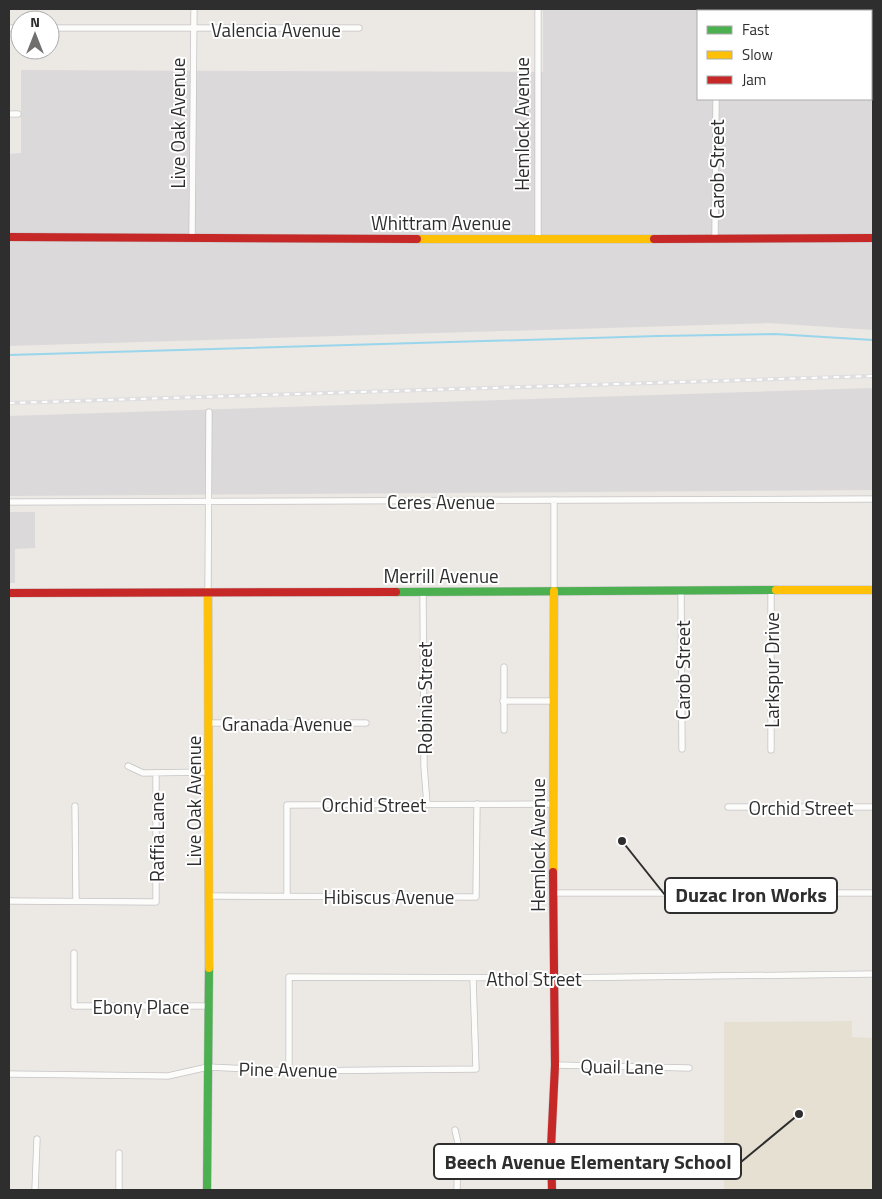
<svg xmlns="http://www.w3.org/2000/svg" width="882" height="1199" viewBox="0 0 882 1199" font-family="'Titillium Web',sans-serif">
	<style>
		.industrial { fill: #dcd9db; fill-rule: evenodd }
		.education { fill: #e6e0d3 }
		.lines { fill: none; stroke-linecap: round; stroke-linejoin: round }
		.stream { stroke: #99d6ec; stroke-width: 2 }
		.street-casing { stroke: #c5c4c5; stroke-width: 7 }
		.fast-casing { stroke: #c5c4c5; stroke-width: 9 }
		.slow-casing { stroke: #c5c4c5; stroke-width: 9 }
		.jam-casing { stroke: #c5c4c5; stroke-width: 9 }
		.street { stroke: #fcfcfb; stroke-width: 5.5 }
		.fast { stroke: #4caf50; stroke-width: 8 }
		.slow { stroke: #ffc107; stroke-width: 8 }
		.jam { stroke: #c62828; stroke-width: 8 }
		.rail-casing { stroke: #dfdfe1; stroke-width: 4 }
		.rail { stroke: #fff; stroke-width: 2; stroke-dasharray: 5.5; stroke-linecap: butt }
		.labels { text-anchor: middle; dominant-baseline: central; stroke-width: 4; stroke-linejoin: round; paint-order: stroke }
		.street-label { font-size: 19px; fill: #2e2e2e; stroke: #fff }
		.leader { fill: none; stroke: #2e2e2e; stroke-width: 2 }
		.callout-dot { fill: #2e2e2e; stroke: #fff; stroke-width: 2 }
		.callout { fill: #fff; stroke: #2e2e2e; stroke-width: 2 }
		.callout-label { font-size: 20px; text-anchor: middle; font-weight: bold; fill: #2e2e2e }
	</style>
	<rect width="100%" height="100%" fill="#ece8e4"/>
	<!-- industrial -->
	<path class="industrial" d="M 543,9 L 873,9 L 873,330 L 769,323 L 9,346 L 9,154 L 21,153 L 21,70 L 543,72 ZM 698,11 L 871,11 L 871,99 L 698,99 Z
		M 873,388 L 873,490 L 9,496 L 9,416 Z
		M 9,512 L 35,512 L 35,548 L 15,549 L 15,583 L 9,583 Z"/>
	<!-- education -->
	<path class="education" d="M 852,1021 L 852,1037 L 873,1038 L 873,1190 L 724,1190 L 724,1022 Z"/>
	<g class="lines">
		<!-- stream -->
		<path class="stream" d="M 9,355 L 658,336 L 775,334 L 873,340"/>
		<!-- street casing -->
		<g class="street-casing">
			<path id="street" d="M 538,9 L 538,239
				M 9,28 L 20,28
				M 50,28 L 359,28
				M 9,114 L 18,114
				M 192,237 L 194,9
				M 715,238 L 716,100
				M 9,502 L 873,499
				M 554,591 L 554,500
				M 681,591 L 682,749
				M 208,592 L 209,412
				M 423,592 L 424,766 L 427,804
				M 504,667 L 504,730
				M 503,701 L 553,701
				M 209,723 L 366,723
				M 771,750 L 771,591
				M 128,766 L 143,773 L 208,772
				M 75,806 L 76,901
				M 728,807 L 873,807
				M 553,893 L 873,893
				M 209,896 L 476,897 L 477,804
				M 287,896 L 287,805 L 553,804
				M 9,901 L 156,902 L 156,773
				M 74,953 L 74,1006 L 208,1006
				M 555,1065 L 689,1068
				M 289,1071 L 289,977 L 553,978 L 873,974
				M 9,1074 L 168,1076 L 208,1067 L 289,1071 L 476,1069 L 473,978
				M 455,1130 L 458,1143 L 457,1190
				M 551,1148 L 606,1149 L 680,1156 L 721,1156
				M 35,1190 L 37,1139
				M 119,1190 L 119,1153"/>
		</g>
		<!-- fast casing -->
		<g class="fast-casing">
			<path id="fast" d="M 396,592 L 776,590
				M 207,1190 L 209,968"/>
		</g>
		<!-- slow casing -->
		<g class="slow-casing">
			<path id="slow" d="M 417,239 L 654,239
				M 776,590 L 873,590
				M 208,592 L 209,968
				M 553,872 L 554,591"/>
		</g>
		<!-- jam casing -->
		<g class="jam-casing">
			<path id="jam" d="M 9,237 L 417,239
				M 654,239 L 873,238
				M 9,593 L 396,592
				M 552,1190 L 551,1148 L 555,1065 L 553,872"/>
		</g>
		<!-- street -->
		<use href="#street" class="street"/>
		<!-- fast -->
		<use href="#fast" class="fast"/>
		<!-- slow -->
		<use href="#slow" class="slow"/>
		<!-- jam -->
		<use href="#jam" class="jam"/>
		<!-- rail casing -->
		<g class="rail-casing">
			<path id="rail" d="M 9,403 L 873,376"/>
		</g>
		<!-- rail -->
		<use href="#rail" class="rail"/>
	</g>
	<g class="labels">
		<!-- street labels -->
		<g class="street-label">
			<text x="276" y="29">Valencia Avenue</text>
			<text transform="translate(177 123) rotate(-90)">Live Oak Avenue</text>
			<text transform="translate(521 124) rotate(-90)">Hemlock Avenue</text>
			<text transform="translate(716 169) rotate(-90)">Carob Street</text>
			<text x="441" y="222">Whittram Avenue</text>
			<text x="441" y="501">Ceres Avenue</text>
			<text x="441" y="575">Merrill Avenue</text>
			<text transform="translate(682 670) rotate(-90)">Carob Street</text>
			<text transform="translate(771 670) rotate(-90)">Larkspur Drive</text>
			<text transform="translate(424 698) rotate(-90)">Robinia Street</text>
			<text x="287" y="723">Granada Avenue</text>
			<text transform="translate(193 801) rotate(-90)">Live Oak Avenue</text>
			<text x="374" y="804">Orchid Street</text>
			<text x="801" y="807">Orchid Street</text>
			<text transform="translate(156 837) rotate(-90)">Raffia Lane</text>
			<text transform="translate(537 845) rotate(-90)">Hemlock Avenue</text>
			<text x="389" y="896">Hibiscus Avenue</text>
			<text x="534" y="978">Athol Street</text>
			<text x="141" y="1006">Ebony Place</text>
			<text transform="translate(622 1066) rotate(1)">Quail Lane</text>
			<text transform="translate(288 1069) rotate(1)">Pine Avenue</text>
		</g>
	</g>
	<!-- callouts -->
	<path class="leader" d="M622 841L665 895M799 1114L741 1162"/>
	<g class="callout-dot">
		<circle cx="622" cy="841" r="5"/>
		<circle cx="799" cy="1114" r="5"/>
	</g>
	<g class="callout">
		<rect x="665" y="878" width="172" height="35" rx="5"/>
		<rect x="434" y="1144" width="307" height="35" rx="5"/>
	</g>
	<g class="callout-label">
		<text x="751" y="902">Duzac Iron Works</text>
		<text x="588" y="1169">Beech Avenue Elementary School</text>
	</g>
	<!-- border -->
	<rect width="882" height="1199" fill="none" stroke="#2e2e2e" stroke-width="20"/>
	<!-- legend -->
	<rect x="697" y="10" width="175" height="90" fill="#ffffff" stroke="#ababab"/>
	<rect x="707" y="26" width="25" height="8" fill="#4caf50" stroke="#ababab"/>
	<text x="742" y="35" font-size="15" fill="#2e2e2e">Fast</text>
	<rect x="707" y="51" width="25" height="8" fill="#ffc107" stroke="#ababab"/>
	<text x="742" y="60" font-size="15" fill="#2e2e2e">Slow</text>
	<rect x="707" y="76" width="25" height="8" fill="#c62828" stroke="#ababab"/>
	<text x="742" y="85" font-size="15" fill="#2e2e2e">Jam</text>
	<!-- north arrow -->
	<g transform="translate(35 35)"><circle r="24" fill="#ffffff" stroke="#ababab"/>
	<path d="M0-4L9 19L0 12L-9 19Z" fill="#706f6e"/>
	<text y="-8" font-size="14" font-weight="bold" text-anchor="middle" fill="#2e2e2e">N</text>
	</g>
</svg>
